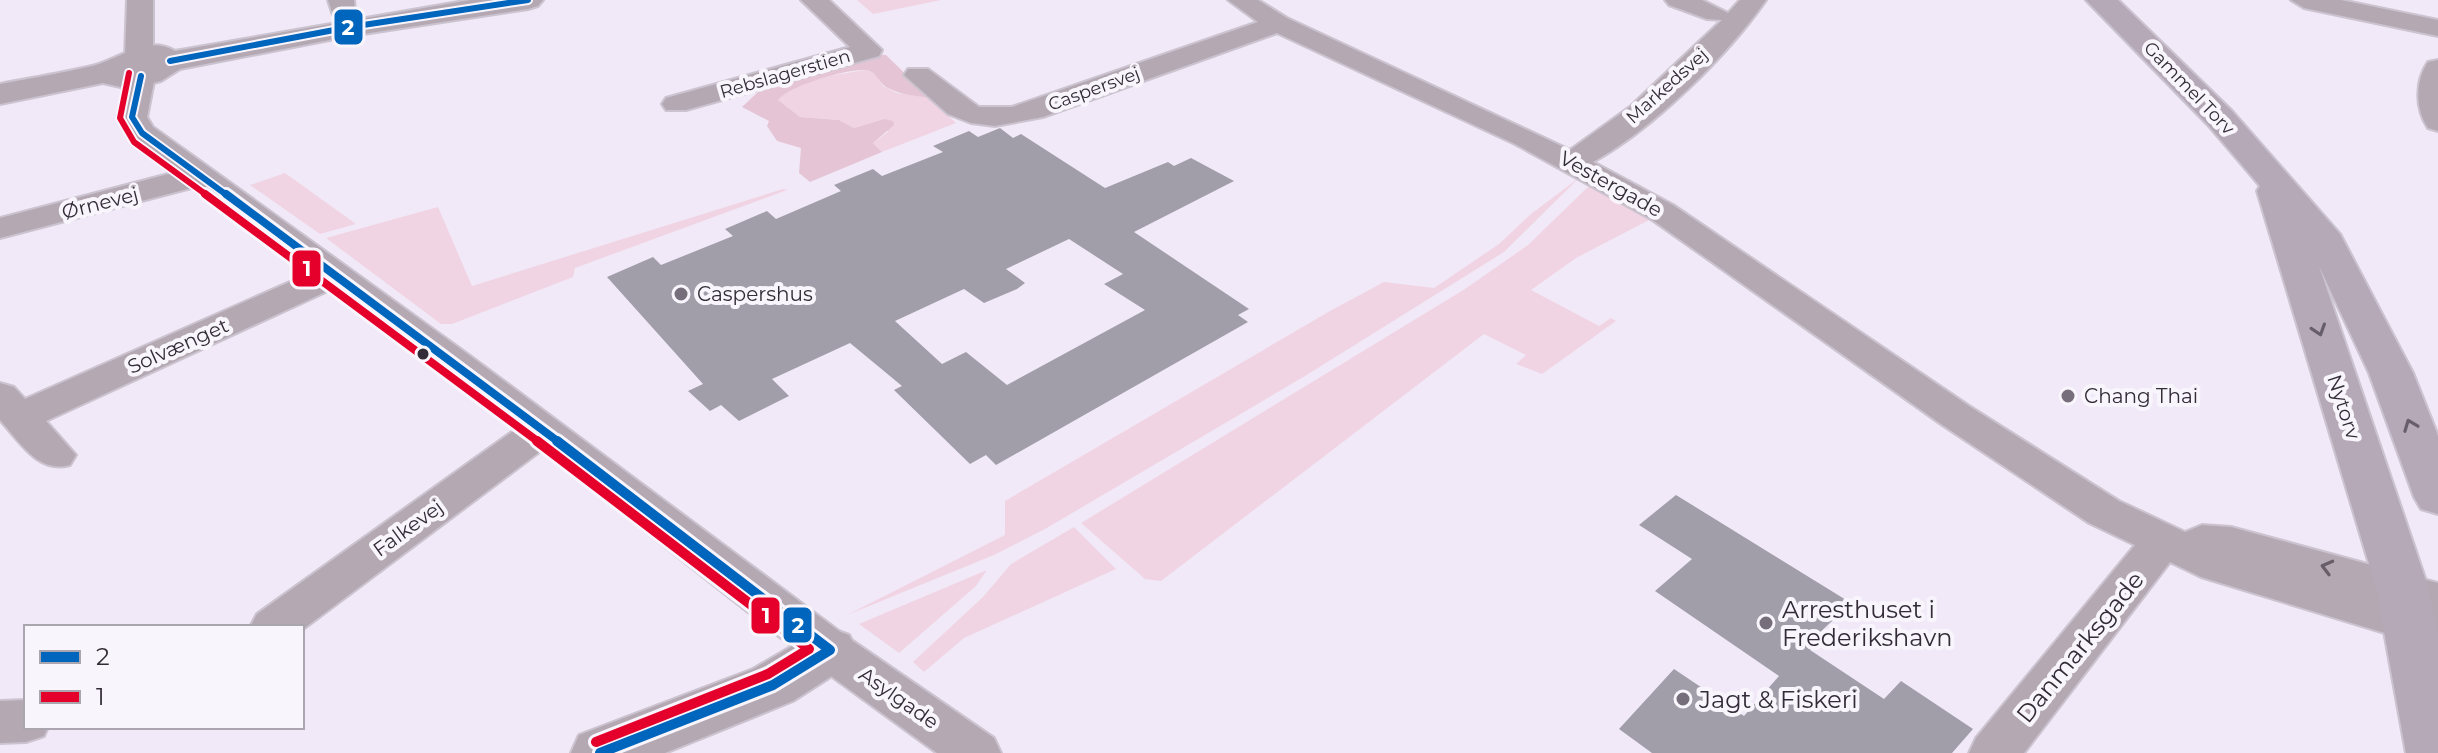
<svg xmlns="http://www.w3.org/2000/svg" width="2438" height="753" viewBox="0 0 2438 753" font-family="Montserrat,sans-serif">
	<style>
		.green { fill: #f1d4e3 }
		.forest { fill: #e5c5d5 }
		.building { fill: #a19da9; fill-rule: evenodd }
		.lines { fill: none; stroke-linecap: round; stroke-linejoin: round }
		.minor-casing { stroke: #cbc4d0; stroke-width: 4 }
		.tertiary-casing { stroke: #cbc4d0; stroke-width: 4 }
		.primary-casing { stroke: #cbc4d0; stroke-width: 4 }
		.minor { fill: #b4a8b2; fill-rule: evenodd }
		.tertiary { fill: #b4a8b2; fill-rule: evenodd }
		.primary { fill: #b6a9b7; fill-rule: evenodd }
		.bus-1-far2-casing { stroke: #f9f5fc; stroke-width: 10 }
		.bus-1-far1-casing { stroke: #f9f5fc; stroke-width: 14 }
		.bus-1-casing { stroke: #f9f5fc; stroke-width: 16 }
		.bus-2-far2-casing { stroke: #f9f5fc; stroke-width: 10 }
		.bus-2-far1-casing { stroke: #f9f5fc; stroke-width: 14 }
		.bus-2-casing { stroke: #f9f5fc; stroke-width: 16 }
		.bus-1-far2 { stroke: #0065bd; stroke-width: 6 }
		.bus-1-far1 { stroke: #0065bd; stroke-width: 8 }
		.bus-1 { stroke: #0065bd; stroke-width: 10 }
		.bus-2-far2 { stroke: #e4002b; stroke-width: 6 }
		.bus-2-far1 { stroke: #e4002b; stroke-width: 8 }
		.bus-2 { stroke: #e4002b; stroke-width: 10 }
		.oneway { stroke: #675e6b }
		.oneway2 { stroke: #675e69 }
		.poi-dot { fill: #766e7b; stroke: #f9f5fc; stroke-width: 3 }
		.bus-dot { fill: #332c38; stroke: #f9f5fc; stroke-width: 3 }
		.labels { text-anchor: middle; dominant-baseline: central; stroke-width: 8; stroke-linejoin: round; paint-order: stroke }
		.far-street-label { font-size: 18px; fill: #332c38; stroke: #f9f5fc }
		.street-label { font-size: 20px; fill: #332c38; stroke: #f9f5fc }
		.poi-label { font-size: 20px; fill: #332c38; stroke: #f9f5fc; text-anchor: start }
		.near-poi-label { font-size: 24px; fill: #332c38; stroke: #f9f5fc; text-anchor: start }
		.near-street-label { font-size: 24px; fill: #332c38; stroke: #f9f5fc }
		.line-badge { stroke: #f9f5fc; stroke-width: 3 }
		.badge-label { font-size: 22px; text-anchor: middle; font-weight: bold; fill: #fff }
	</style>
	<rect width="100%" height="100%" fill="#f1e9f7"/>
	<!-- green -->
	<path class="green" d="M 857,0 L 941,0 L 873,14 Z
		M 867,70 L 877,76 L 883,86 L 897,93 L 930,98 L 956,123 L 882,152 L 873,143 L 888,132 L 884,119 L 854,128 L 839,120 L 800,117 L 777,100 C 797,79 839,74 867,70 Z
		M 285,173 L 356,224 L 320,234 L 250,185 Z
		M 1580,177 L 1504,252 L 1305,376 L 1045,529 L 994,555 L 847,615 L 1005,535 L 1005,501 L 1330,311 L 1384,282 L 1434,288 L 1499,244 L 1531,214 Z
		M 1591,184 L 1651,219 L 1576,258 L 1531,290 L 1599,326 L 1611,318 L 1616,321 L 1542,374 L 1516,364 L 1526,355 L 1484,334 L 1161,581 L 1145,579 L 1081,523 L 1465,289 L 1528,245 Z
		M 783,189 L 787,190 L 575,268 L 573,277 L 452,324 L 441,324 L 326,238 L 438,207 L 472,286 Z
		M 1074,527 L 1116,569 L 964,638 L 924,672 L 913,662 L 983,597 L 1011,564 Z
		M 987,570 L 976,586 L 899,653 L 859,624 Z"/>
	<!-- forest -->
	<path class="forest" d="M 873,54 L 886,55 L 930,98 C 916,96 901,95 888,88 C 879,84 877,71 865,70 C 845,69 789,86 778,100 L 800,117 L 839,120 L 854,128 L 884,119 L 893,121 L 894,125 L 873,143 L 882,152 L 810,182 L 799,173 L 801,148 L 777,141 L 767,126 L 769,121 L 742,107 L 759,91 Z"/>
	<!-- building -->
	<path class="building" d="M 1000,128 L 1013,138 L 1021,134 L 1105,188 L 1168,162 L 1174,166 L 1191,158 L 1234,181 L 1134,232 L 1249,309 L 1238,315 L 1248,322 L 996,465 L 986,455 L 970,464 L 894,390 L 902,386 L 850,343 L 772,379 L 789,396 L 739,421 L 721,405 L 710,411 L 688,391 L 703,384 L 607,277 L 653,257 L 661,265 L 733,236 L 725,229 L 767,211 L 776,219 L 841,191 L 834,185 L 873,169 L 882,176 L 943,152 L 933,146 L 969,131 L 978,137 ZM 1069,239 L 1123,274 L 1104,284 L 1145,310 L 1007,385 L 966,352 L 942,364 L 895,321 L 964,289 L 984,303 L 1017,289 L 1025,283 L 1006,269 Z
		M 1676,495 L 1851,603 L 1813,639 L 1819,644 L 1810,650 L 1884,699 L 1901,681 L 1973,729 L 1952,753 L 1652,753 L 1619,729 L 1674,669 L 1744,716 L 1779,676 L 1655,591 L 1692,559 L 1639,525 Z"/>
	<g class="lines">
		<!-- minor casing -->
		<g class="minor-casing">
			<path id="minor" d="M 127,0 L 153,0 L 153,56 L 149,62 L 129,62 L 125,56 Z
				M 328,0 L 354,0 L 355,10 L 342,18 L 333,15 Z
				M 801,0 L 829,0 L 882,50 L 879,56 L 686,110 L 666,110 L 662,104 L 666,98 L 850,47 Z
				M 1228,0 L 1258,0 L 1287,18 L 1570,150 L 1631,106 L 1722,20 L 1707,19 L 1669,5 L 1665,0 L 1702,0 L 1728,13 L 1740,0 L 1766,0 C 1727,56 1653,129 1593,162 L 1673,205 L 1969,406 L 2119,501 L 2185,532 L 2202,525 L 2231,527 L 2438,583 L 2438,639 L 2411,641 L 2201,577 L 2170,562 L 2024,753 L 1969,753 L 1976,738 L 2135,545 L 2089,523 L 1941,424 L 1651,219 L 1515,144 L 1277,33 L 1043,117 L 995,126 L 971,123 L 948,114 L 904,75 L 908,69 L 928,69 L 979,107 L 1012,107 L 1258,22 Z
				M 2291,0 L 2341,0 L 2438,20 L 2438,36 L 2304,8 Z
				M 2438,60 L 2438,131 L 2428,128 C 2415,109 2415,81 2428,62 Z
				M 141,68 L 151,70 L 155,76 L 147,117 L 153,127 L 469,355 L 847,637 L 994,738 L 1001,753 L 937,753 L 813,663 L 542,450 L 302,630 L 302,627 L 250,627 L 257,614 L 516,429 L 332,289 L 46,421 L 76,455 L 70,465 C 38,474 20,442 0,420 L 0,383 L 14,387 L 25,399 L 310,273 L 195,187 L 0,238 L 0,218 L 176,172 L 131,139 L 117,117 L 131,70 Z
				M 26,700 L 26,727 L 48,727 L 44,736 L 26,742 L 0,743 L 0,701 Z"/>
		</g>
		<!-- tertiary casing -->
		<g class="tertiary-casing">
			<path id="tertiary" d="M 470,0 L 543,0 L 538,6 L 528,9 L 350,36 L 180,69 L 161,81 L 142,86 L 125,88 L 103,83 L 0,104 L 0,84 C 31,78 62,73 92,66 C 119,60 145,34 175,51 Z
				M 830,628 L 849,635 L 857,650 L 849,665 L 793,701 L 665,753 L 571,753 L 579,735 L 753,669 L 811,635 Z"/>
		</g>
		<!-- primary casing -->
		<g class="primary-casing">
			<path id="primary" d="M 2086,0 L 2118,0 L 2232,111 L 2340,234 L 2413,373 L 2438,436 L 2438,514 L 2421,509 L 2414,497 L 2369,373 L 2319,266 L 2428,587 L 2438,632 L 2438,753 L 2406,753 L 2376,587 L 2257,191 L 2260,186 L 2208,125 Z"/>
		</g>
		<!-- minor -->
		<use href="#minor" class="minor"/>
		<!-- tertiary -->
		<use href="#tertiary" class="tertiary"/>
		<!-- primary -->
		<use href="#primary" class="primary"/>
		<!-- bus-1-far2 casing -->
		<g class="bus-1-far2-casing">
			<path id="bus-1-far2" d="M 170,61 L 350,27 L 528,0
				M 141,76 L 132,117 L 142,133 L 228,196"/>
		</g>
		<!-- bus-1-far1 casing -->
		<g class="bus-1-far1-casing">
			<path id="bus-1-far1" d="M 226,194 L 560,443"/>
		</g>
		<!-- bus-1 casing -->
		<g class="bus-1-casing">
			<path id="bus-1" d="M 557,441 L 830,650 L 773,685 L 600,753"/>
		</g>
		<!-- bus-2-far2 casing -->
		<g class="bus-2-far2-casing">
			<path id="bus-2-far2" d="M 129,73 L 120,118 L 134,142 L 208,196"/>
		</g>
		<!-- bus-2-far1 casing -->
		<g class="bus-2-far1-casing">
			<path id="bus-2-far1" d="M 205,194 L 540,443"/>
		</g>
		<!-- bus-2 casing -->
		<g class="bus-2-casing">
			<path id="bus-2" d="M 537,441 L 809,649 L 768,674 L 596,742"/>
		</g>
		<!-- bus-1-far2 -->
		<use href="#bus-1-far2" class="bus-1-far2"/>
		<!-- bus-1-far1 -->
		<use href="#bus-1-far1" class="bus-1-far1"/>
		<!-- bus-1 -->
		<use href="#bus-1" class="bus-1"/>
		<!-- bus-2-far2 -->
		<use href="#bus-2-far2" class="bus-2-far2"/>
		<!-- bus-2-far1 -->
		<use href="#bus-2-far1" class="bus-2-far1"/>
		<!-- bus-2 -->
		<use href="#bus-2" class="bus-2"/>
	</g>
	<!-- one-way arrows -->
	<defs><path id="oneway-chevron" d="M-2-3.5L2.5 0L-2 3.5" fill="none" stroke-width="1.6" stroke-linecap="round" stroke-linejoin="round" transform="scale(2)"/></defs>
	<g class="oneway">
		<use href="#oneway-chevron" transform="translate(2319 330) rotate(72)"/>
		<use href="#oneway-chevron" transform="translate(2410 425) rotate(-111)"/>
	</g>
	<use class="oneway2" href="#oneway-chevron" transform="translate(2327 567) rotate(-165)"/>
	<!-- markers -->
	<g class="poi-dot">
		<circle cx="681" cy="294" r="8"/>
		<circle cx="2068" cy="396" r="8"/>
		<circle cx="1766" cy="623" r="8"/>
		<circle cx="1683" cy="699" r="8"/>
	</g>
	<circle class="bus-dot" cx="423" cy="354" r="7"/>
	<g class="labels">
		<!-- far-street labels -->
		<g class="far-street-label">
			<text transform="translate(785 74) rotate(-16)">Rebslagerstien</text>
			<text transform="translate(1667 86) rotate(-42)">Markedsvej</text>
			<text transform="translate(2189 88) rotate(46)">Gammel Torv</text>
			<text transform="translate(1094 89) rotate(-20)">Caspersvej</text>
		</g>
		<!-- street labels -->
		<g class="street-label">
			<text transform="translate(1611 184) rotate(29)">Vestergade</text>
			<text transform="translate(100 203) rotate(-14)">Ørnevej</text>
			<text transform="translate(178 346) rotate(-24)">Solvænget</text>
			<text transform="translate(2344 407) rotate(72)">Nytorv</text>
			<text transform="translate(408 528) rotate(-36)">Falkevej</text>
			<text transform="translate(899 698) rotate(35)">Asylgade</text>
		</g>
		<!-- poi labels -->
		<g class="poi-label">
			<text x="697" y="294">Caspershus</text>
			<text x="2084" y="396">Chang Thai</text>
		</g>
		<!-- near-poi labels -->
		<g class="near-poi-label">
			<text x="1782" y="609">Arresthuset i<tspan x="1782" dy="28">Frederikshavn</tspan></text>
			<text x="1699" y="699">Jagt &amp; Fiskeri</text>
		</g>
		<!-- near-street labels -->
		<g class="near-street-label">
			<text transform="translate(2080 647) rotate(-51)">Danmarksgade</text>
		</g>
	</g>
	<g class="line-badge">
		<rect x="333" y="8" width="31" height="38" rx="8" fill="#0065bd"/>
		<rect x="291" y="249" width="31" height="39" rx="8" fill="#e4002b"/>
		<rect x="750" y="596" width="31" height="39" rx="8" fill="#e4002b"/>
		<rect x="782" y="606" width="31" height="38" rx="8" fill="#0065bd"/>
	</g>
	<g class="badge-label">
		<text x="348" y="35">2</text>
		<text x="307" y="276">1</text>
		<text x="766" y="623">1</text>
		<text x="798" y="633">2</text>
	</g>
	<!-- legend -->
	<rect x="24" y="625" width="280" height="104" fill="#f9f5fc" stroke="#aaa5ae" stroke-width="2"/>
	<rect x="40" y="651" width="40" height="12" fill="#0065bd" stroke="#aaa5ae" stroke-width="2"/>
	<text x="96" y="665" font-size="24" fill="#332c38">2</text>
	<rect x="40" y="691" width="40" height="12" fill="#e4002b" stroke="#aaa5ae" stroke-width="2"/>
	<text x="96" y="705" font-size="24" fill="#332c38">1</text>
</svg>
